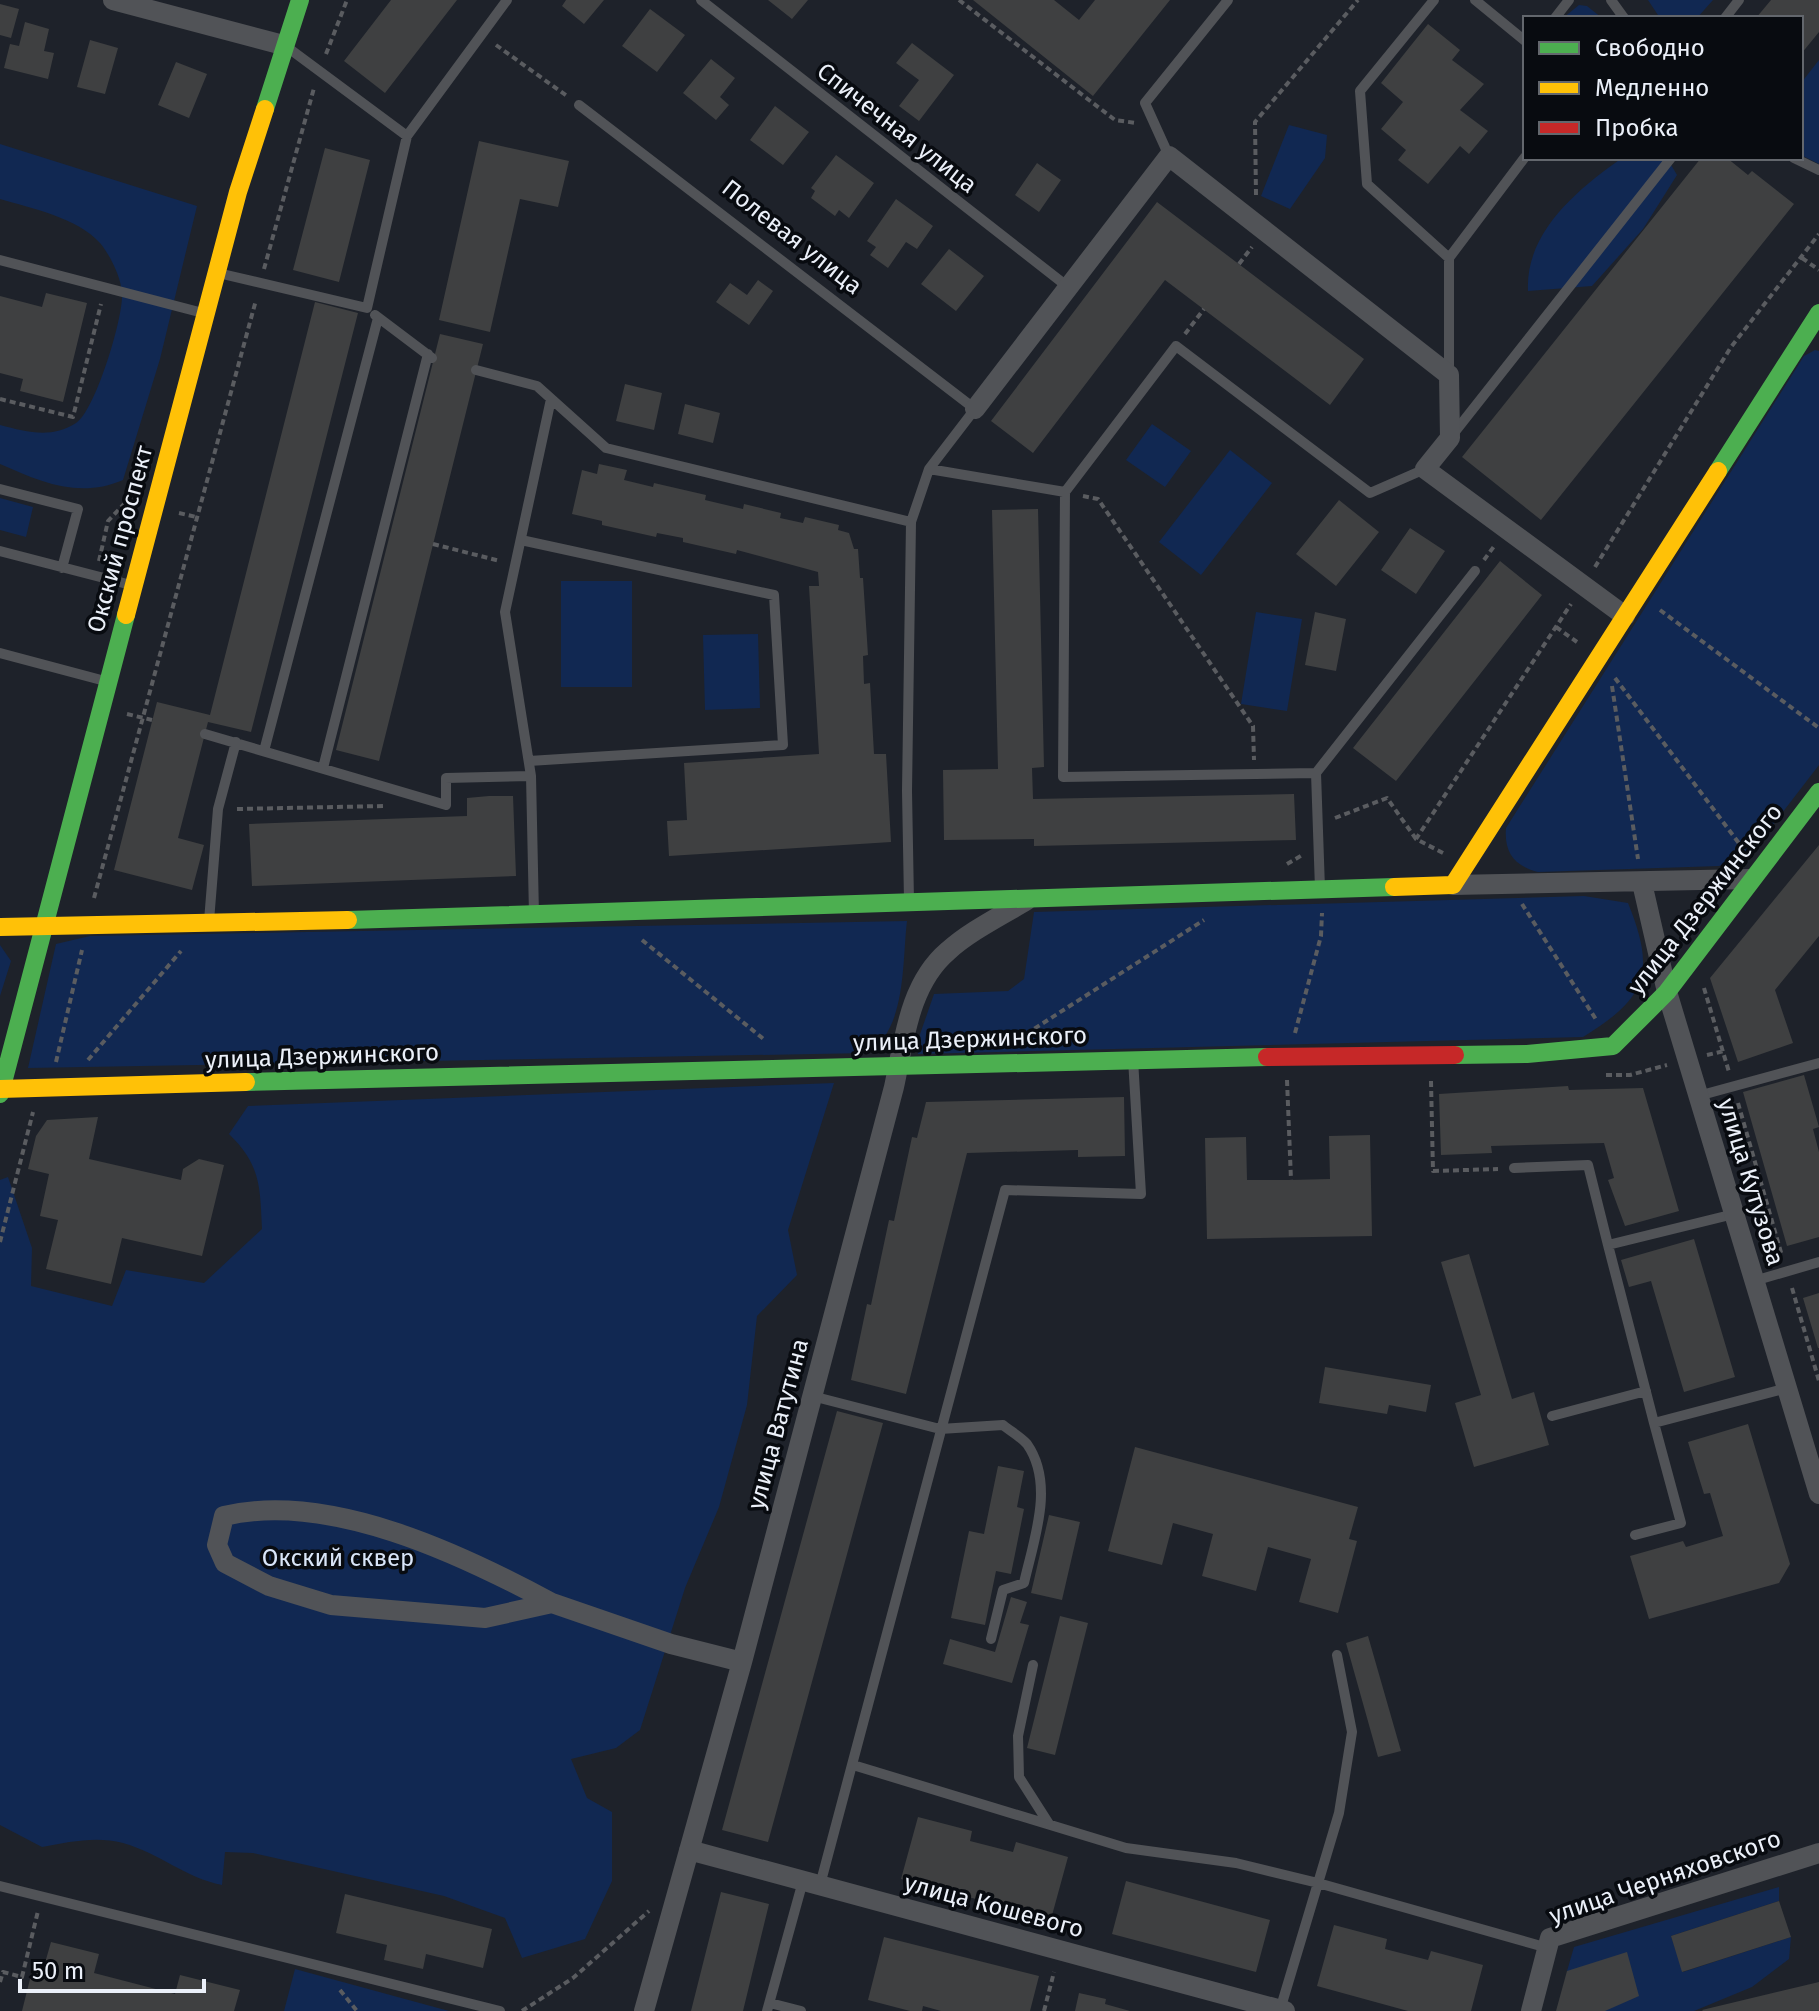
<svg xmlns="http://www.w3.org/2000/svg" width="1819" height="2011" viewBox="0 0 1819 2011" font-family="'Fira Sans',sans-serif">
	<style>
		.green { fill: #112852 }
		.building { fill: #3f4041 }
		.lines { fill: none; stroke-linecap: round; stroke-linejoin: round }
		.path { stroke: #5a5c60; stroke-width: 4; stroke-dasharray: 6 4; stroke-linecap: butt }
		.lane { stroke: #515357; stroke-width: 10 }
		.street { stroke: #515357; stroke-width: 20 }
		.fast { stroke: #4caf50; stroke-width: 18 }
		.slow { stroke: #ffc107; stroke-width: 18 }
		.jam { stroke: #c62828; stroke-width: 18 }
		.labels { text-anchor: middle; dominant-baseline: central; stroke-width: 7; stroke-linejoin: round; paint-order: stroke }
		.street-label { font-size: 24px; fill: #ebf0f9; stroke: #080b10 }
		.park-label { font-size: 24px; fill: #d9e5f8; stroke: #080b10 }
	</style>
	<rect width="100%" height="100%" fill="#1e222a"/>
	<!-- green -->
	<path class="green" d="M 1648,0 L 1713,0 L 1697,18 L 1660,18 Z
		M 1579,5 L 1587,6 L 1602,18 L 1563,18 Z
		M 1819,60 L 1819,164 L 1801,155 L 1801,83 Z
		M 1289,125 L 1327,135 L 1325,158 L 1290,209 L 1261,196 Z
		M 0,144 L 197,206 L 160,359 L 123,480 C 79,499 41,482 0,464 L 0,425 C 27,432 51,439 76,423 C 95,412 124,316 122,293 C 121,277 110,255 100,243 C 78,218 31,208 0,199 Z
		M 1622,158 L 1667,158 L 1677,175 L 1643,229 L 1592,286 L 1528,291 C 1525,232 1578,189 1622,158 Z
		M 1815,350 L 1819,351 L 1819,765 L 1759,843 L 1740,860 L 1719,866 L 1538,872 C 1514,866 1504,852 1506,828 L 1804,356 Z
		M 1152,424 L 1191,451 L 1165,487 L 1126,460 Z
		M 1230,450 L 1272,483 L 1201,575 L 1159,542 Z
		M 0,498 L 33,507 L 26,537 L 0,530 Z
		M 561,581 L 632,581 L 632,687 L 561,687 Z
		M 1256,612 L 1302,619 L 1287,711 L 1241,704 Z
		M 758,634 L 760,708 L 705,710 L 703,635 Z
		M 1584,896 L 1628,903 C 1656,972 1647,998 1583,1037 L 918,1054 L 917,1043 L 934,994 L 1008,991 L 1024,979 L 1034,912 Z
		M 907,921 C 902,962 907,1028 868,1053 L 28,1068 L 56,944 L 90,936 Z
		M 0,945 L 11,961 L 0,996 Z
		M 834,1083 L 788,1230 L 797,1275 L 757,1316 L 747,1405 L 719,1507 L 685,1588 L 640,1730 L 616,1748 L 571,1759 L 587,1798 L 612,1812 L 612,1881 L 585,1939 L 522,1958 L 505,1918 L 444,1896 L 253,1853 L 225,1852 L 222,1885 C 186,1878 159,1853 123,1843 C 96,1836 69,1842 42,1847 L 0,1825 L 0,1180 L 8,1177 L 32,1248 L 31,1286 L 112,1306 L 126,1270 L 204,1283 L 262,1229 C 260,1187 261,1165 229,1134 L 248,1106 Z
		M 1779,1887 L 1779,1901 L 1671,1936 L 1683,1972 L 1791,1937 L 1789,1959 L 1752,1987 L 1694,2011 L 1605,2011 L 1567,1971 L 1574,1947 Z
		M 295,1969 L 449,2011 L 284,2011 Z"/>
	<!-- building -->
	<path class="building" d="M 391,0 L 457,0 L 385,93 L 344,61 Z
		M 566,0 L 604,0 L 584,24 L 562,6 Z
		M 768,0 L 808,0 L 792,19 Z
		M 973,0 L 1054,0 L 1079,20 L 1095,0 L 1170,0 L 1093,96 Z
		M 1771,0 L 1819,0 L 1819,32 L 1801,54 L 1801,18 L 1756,18 Z
		M 0,4 L 19,9 L 11,38 L 0,35 Z
		M 650,9 L 685,35 L 657,72 L 622,46 Z
		M 25,22 L 49,29 L 44,51 L 54,53 L 48,79 L 4,68 L 10,44 L 19,46 Z
		M 1428,24 L 1460,50 L 1452,60 L 1484,84 L 1460,110 L 1488,131 L 1469,154 L 1460,146 L 1428,184 L 1398,160 L 1406,150 L 1381,129 L 1403,102 L 1381,83 Z
		M 90,40 L 118,48 L 105,94 L 77,87 Z
		M 912,43 L 954,75 L 919,121 L 899,106 L 919,80 L 896,63 Z
		M 711,59 L 735,78 L 720,97 L 729,105 L 716,120 L 683,93 Z
		M 176,62 L 207,74 L 189,118 L 158,105 Z
		M 775,106 L 809,132 L 783,165 L 750,140 Z
		M 479,141 L 569,161 L 558,207 L 520,199 L 490,332 L 439,320 Z
		M 325,148 L 370,160 L 339,282 L 293,270 Z
		M 836,155 L 874,183 L 849,218 L 839,210 L 835,216 L 811,198 L 815,191 L 811,188 Z
		M 1701,158 L 1727,158 L 1748,175 L 1752,171 L 1794,204 L 1541,520 L 1462,457 Z
		M 1037,163 L 1061,180 L 1039,212 L 1015,195 Z
		M 896,199 L 933,226 L 917,249 L 906,242 L 888,268 L 870,255 L 876,247 L 867,241 Z
		M 1157,202 L 1364,359 L 1330,405 L 1165,280 L 1033,453 L 991,421 Z
		M 949,249 L 984,276 L 956,311 L 921,284 Z
		M 758,280 L 773,291 L 749,325 L 716,302 L 730,283 L 747,295 Z
		M 46,293 L 87,303 L 63,402 L 20,391 L 23,379 L 0,373 L 0,296 L 42,307 Z
		M 315,302 L 358,313 L 251,732 L 208,722 L 178,838 L 204,845 L 192,890 L 114,870 L 157,702 L 210,715 Z
		M 440,334 L 483,344 L 379,761 L 336,750 Z
		M 625,384 L 662,393 L 654,430 L 616,421 Z
		M 685,404 L 720,413 L 713,443 L 678,434 Z
		M 599,464 L 627,470 L 624,480 L 653,487 L 654,483 L 706,495 L 705,500 L 743,509 L 744,504 L 781,513 L 780,518 L 803,523 L 805,517 L 839,525 L 838,530 L 849,533 L 854,549 L 858,549 L 860,578 L 863,578 L 868,655 L 863,656 L 864,684 L 870,683 L 874,754 L 886,754 L 891,842 L 669,856 L 667,821 L 687,820 L 684,763 L 819,754 L 809,586 L 819,586 L 818,572 L 737,550 L 736,554 L 683,542 L 683,538 L 657,533 L 656,537 L 602,525 L 602,521 L 572,514 L 582,470 L 597,474 Z
		M 1339,500 L 1379,532 L 1336,586 L 1296,554 Z
		M 1038,509 L 1044,767 L 1032,768 L 1033,799 L 1294,794 L 1296,840 L 1034,846 L 1034,839 L 944,840 L 943,770 L 998,769 L 992,510 Z
		M 1410,528 L 1445,551 L 1416,594 L 1381,570 Z
		M 1500,561 L 1542,595 L 1396,781 L 1353,748 Z
		M 1315,612 L 1346,619 L 1336,671 L 1305,665 Z
		M 489,796 L 513,796 L 516,876 L 252,886 L 249,824 L 467,816 L 467,798 Z
		M 1819,845 L 1819,936 L 1775,990 L 1793,1043 L 1738,1062 L 1710,978 Z
		M 1804,1075 L 1819,1127 L 1813,1129 L 1819,1152 L 1819,1237 L 1787,1246 L 1743,1092 Z
		M 1568,1086 L 1569,1090 L 1643,1088 L 1679,1211 L 1625,1226 L 1608,1180 L 1614,1178 L 1604,1143 L 1491,1146 L 1492,1153 L 1441,1155 L 1439,1094 Z
		M 1124,1097 L 1125,1156 L 1078,1157 L 1078,1150 L 967,1153 L 906,1394 L 851,1380 L 867,1304 L 871,1305 L 889,1220 L 894,1221 L 912,1137 L 917,1138 L 926,1102 Z
		M 98,1117 L 89,1159 L 181,1180 L 183,1169 L 199,1159 L 224,1165 L 202,1256 L 122,1238 L 111,1284 L 46,1269 L 58,1220 L 40,1216 L 49,1174 L 28,1169 L 36,1136 L 47,1120 Z
		M 1370,1135 L 1372,1236 L 1207,1239 L 1205,1138 L 1246,1137 L 1247,1180 L 1291,1180 L 1330,1179 L 1329,1136 Z
		M 1694,1239 L 1735,1377 L 1684,1392 L 1651,1281 L 1629,1287 L 1621,1260 Z
		M 1469,1254 L 1512,1399 L 1534,1392 L 1549,1445 L 1474,1467 L 1455,1403 L 1481,1395 L 1441,1262 Z
		M 1819,1293 L 1819,1348 L 1818,1348 L 1803,1298 Z
		M 1325,1367 L 1431,1385 L 1426,1412 L 1389,1405 L 1387,1414 L 1319,1403 Z
		M 837,1411 L 883,1423 L 768,1842 L 722,1830 Z
		M 1748,1424 L 1790,1564 L 1779,1583 L 1649,1619 L 1630,1556 L 1683,1541 L 1686,1547 L 1723,1536 L 1710,1493 L 1704,1494 L 1688,1442 Z
		M 1135,1447 L 1358,1507 L 1349,1539 L 1357,1541 L 1338,1613 L 1299,1602 L 1311,1559 L 1268,1547 L 1256,1591 L 1202,1576 L 1213,1534 L 1173,1523 L 1162,1565 L 1108,1551 Z
		M 998,1466 L 1024,1471 L 1017,1507 L 1024,1509 L 1011,1574 L 996,1571 L 985,1625 L 951,1618 L 969,1531 L 984,1534 Z
		M 1049,1515 L 1080,1522 L 1062,1600 L 1031,1593 Z
		M 1011,1597 L 1027,1602 L 1020,1623 L 1029,1625 L 1012,1683 L 943,1664 L 950,1639 L 995,1652 Z
		M 1060,1616 L 1088,1623 L 1055,1755 L 1027,1748 Z
		M 1368,1636 L 1401,1751 L 1378,1757 L 1346,1643 Z
		M 918,1817 L 972,1831 L 970,1841 L 1013,1852 L 1016,1842 L 1068,1857 L 1051,1919 L 901,1879 Z
		M 1126,1881 L 1270,1920 L 1256,1972 L 1112,1934 Z
		M 721,1892 L 769,1904 L 743,2011 L 691,2011 Z
		M 345,1894 L 492,1929 L 483,1968 L 426,1954 L 423,1969 L 384,1960 L 387,1945 L 336,1933 Z
		M 1779,1901 L 1791,1937 L 1682,1972 L 1671,1936 Z
		M 1334,1925 L 1387,1939 L 1385,1949 L 1428,1960 L 1431,1951 L 1483,1965 L 1471,2011 L 1408,2011 L 1317,1986 Z
		M 884,1937 L 1039,1976 L 1030,2011 L 941,2011 L 923,2006 L 922,2011 L 910,2011 L 868,2000 Z
		M 51,1942 L 99,1954 L 94,1973 L 175,1994 L 180,1975 L 240,1990 L 234,2011 L 22,2011 L 33,1967 L 43,1970 Z
		M 1627,1952 L 1639,1996 L 1605,2011 L 1556,2011 L 1567,1971 Z
		M 1819,1982 L 1819,2011 L 1703,2011 L 1702,2010 Z
		M 1079,1993 L 1106,1999 L 1105,2004 L 1130,2011 L 1075,2011 Z"/>
	<g class="lines">
		<!-- path -->
		<path class="path" d="M 959,0 L 1115,120 L 1136,123
			M 496,45 L 567,96
			M 326,54 L 347,0
			M 1256,195 L 1255,122 L 1358,0
			M 1802,258 L 1819,270
			M 1239,264 L 1252,247
			M 264,269 L 314,88
			M 1185,334 L 1204,309
			M 0,399 L 73,417 L 101,304
			M 1083,496 L 1098,499 L 1253,726 L 1254,760
			M 179,513 L 196,517
			M 433,544 L 500,561
			M 1484,560 L 1495,545
			M 99,561 L 108,521 L 125,503 L 136,468
			M 1595,567 L 1731,347 L 1819,234
			M 1660,610 L 1819,728
			M 1556,627 L 1577,642
			M 1615,678 L 1744,850
			M 1612,686 L 1638,859
			M 127,714 L 152,720
			M 237,809 L 384,806
			M 1335,818 L 1387,798 L 1416,839
			M 1443,853 L 1416,839 L 1571,604
			M 1287,864 L 1304,854
			M 94,898 L 256,300
			M 1522,904 L 1597,1021
			M 642,940 L 766,1041
			M 1704,988 L 1729,1072
			M 1295,1033 L 1321,936 L 1322,913
			M 1026,1034 L 1204,920
			M 1707,1055 L 1724,1051
			M 88,1060 L 181,951
			M 56,1062 L 82,950
			M 1606,1075 L 1630,1075 L 1667,1065
			M 1287,1080 L 1291,1180
			M 1431,1081 L 1433,1171 L 1498,1169
			M 1738,1103 L 1782,1256
			M 0,1242 L 33,1112
			M 1792,1288 L 1819,1381
			M 0,1982 L 3,1972 L 22,1977 L 38,1911
			M 340,1990 L 357,2011
			M 522,2011 L 573,1978 L 649,1911
			M 1044,2011 L 1054,1972"/>
		<!-- lane -->
		<path class="lane" d="M 701,0 L 1068,287
			M 1434,0 L 1360,91 L 1367,184 L 1449,258
			M 1475,0 L 1525,41
			M 1611,0 L 1624,18
			M 1555,18 L 1569,0
			M 1725,18 L 1739,0
			M 287,47 L 407,136
			M 579,105 L 975,409 L 929,469 L 911,522 L 907,791 L 909,901
			M 1169,156 L 1145,103 L 1228,0
			M 1794,158 L 1819,170
			M 0,260 L 203,313
			M 218,273 L 367,308 L 407,136 L 507,0
			M 375,315 L 432,358
			M 476,370 L 537,386 L 606,448 L 911,522
			M 1449,373 L 1449,258 L 1525,157
			M 1454,433 L 1671,158
			M 929,469 L 1065,492
			M 0,489 L 78,509 L 62,568
			M 521,540 L 774,595 L 783,745 L 529,761
			M 0,551 L 131,585
			M 0,653 L 105,681
			M 205,734 L 446,805 L 446,778 L 531,776 L 534,915
			M 264,751 L 378,318
			M 323,768 L 428,354
			M 1316,773 L 1063,777 L 1065,492 L 1176,346 L 1370,493 L 1425,469
			M 531,776 L 505,612 L 551,399
			M 1320,889 L 1316,773 L 1475,571
			M 209,921 L 218,809 L 236,742
			M 1698,1096 L 1819,1063
			M 1514,1168 L 1588,1165 L 1608,1245 L 1734,1214
			M 1608,1245 L 1654,1423 L 1787,1388
			M 1754,1281 L 1819,1262
			M 812,1396 L 940,1429 L 1003,1425 C 1010,1431 1021,1437 1027,1444 C 1055,1484 1034,1539 1024,1583 L 1003,1590 L 991,1639
			M 1552,1416 L 1646,1391
			M 1635,1535 L 1681,1523 L 1654,1423
			M 1033,1665 L 1018,1736 L 1019,1777 L 1049,1824
			M 853,1765 L 1126,1848 L 1236,1863 L 1318,1883 L 1548,1948
			M 820,1885 L 1005,1190 L 1141,1194 L 1133,1059
			M 0,1886 L 500,2011
			M 770,2003 L 801,2011
			M 1280,2010 L 1339,1813 L 1352,1732 L 1337,1655
			M 767,2011 L 803,1881"/>
		<!-- street -->
		<path class="street" d="M 113,0 L 283,45
			M 975,409 L 1169,156 L 1449,375 L 1450,438 L 1425,469 L 1625,616
			M 1642,883 L 1667,992 L 1819,1494
			M 1453,885 L 1750,879
			M 552,1603 C 461,1554 329,1491 224,1516 L 217,1545 L 225,1563 L 269,1586 L 331,1605 L 485,1618 L 552,1603 L 671,1644 L 742,1662
			M 689,1850 L 1285,2011
			M 644,2011 L 742,1662 L 894,1087 C 904,1041 909,984 948,951 C 970,931 1001,916 1027,900
			M 1531,2011 L 1550,1938 L 1819,1853"/>
		<!-- fast -->
		<path class="fast" d="M 265,109 L 300,0
			M 1718,471 L 1819,313
			M 348,920 L 1394,887
			M 1455,1055 L 1527,1054 L 1613,1046 L 1667,992 L 1819,792
			M 246,1082 L 1267,1057
			M 0,1094 L 126,615"/>
		<!-- slow -->
		<path class="slow" d="M 126,615 L 238,192 L 265,109
			M 1394,887 L 1453,885 L 1718,471
			M 0,927 L 348,920
			M 0,1089 L 246,1082"/>
		<!-- jam -->
		<path class="jam" d="M 1267,1057 L 1455,1055"/>
	</g>
	<g class="labels">
		<!-- street labels -->
		<g class="street-label">
			<text transform="translate(897 128) rotate(38)">Спичечная улица</text>
			<text transform="translate(792 237) rotate(38)">Полевая улица</text>
			<text transform="translate(120 539) rotate(-75)">Окский проспект</text>
			<text transform="translate(1705 899) rotate(-52)">улица Дзержинского</text>
			<text transform="translate(970 1039) rotate(-2)">улица Дзержинского</text>
			<text transform="translate(322 1056) rotate(-2)">улица Дзержинского</text>
			<text transform="translate(1751 1182) rotate(73)">улица Кутузова</text>
			<text transform="translate(778 1424) rotate(-75)">улица Ватутина</text>
			<text transform="translate(1665 1877) rotate(-19)">улица Черняховского</text>
			<text transform="translate(994 1906) rotate(15)">улица Кошевого</text>
		</g>
		<!-- park labels -->
		<g class="park-label">
			<text x="338" y="1558">Окский сквер</text>
		</g>
	</g>
	<!-- legend -->
	<rect x="1523" y="16" width="280" height="144" fill="#080b10" stroke="#63676d" stroke-width="2"/>
	<rect x="1539" y="42" width="40" height="12" fill="#4caf50" stroke="#63676d" stroke-width="2"/>
	<text x="1595" y="56" font-size="24" fill="#ebf0f9">Свободно</text>
	<rect x="1539" y="82" width="40" height="12" fill="#ffc107" stroke="#63676d" stroke-width="2"/>
	<text x="1595" y="96" font-size="24" fill="#ebf0f9">Медленно</text>
	<rect x="1539" y="122" width="40" height="12" fill="#c62828" stroke="#63676d" stroke-width="2"/>
	<text x="1595" y="136" font-size="24" fill="#ebf0f9">Пробка</text>
	<!-- scale -->
	<path d="M20 1979v12h184v-12" fill="none" stroke="#ebf0f9" stroke-width="4"/>
	<text x="32" y="1979" font-size="24" fill="#ebf0f9" stroke="#080b10" stroke-width="6" paint-order="stroke">50 m</text>
</svg>
